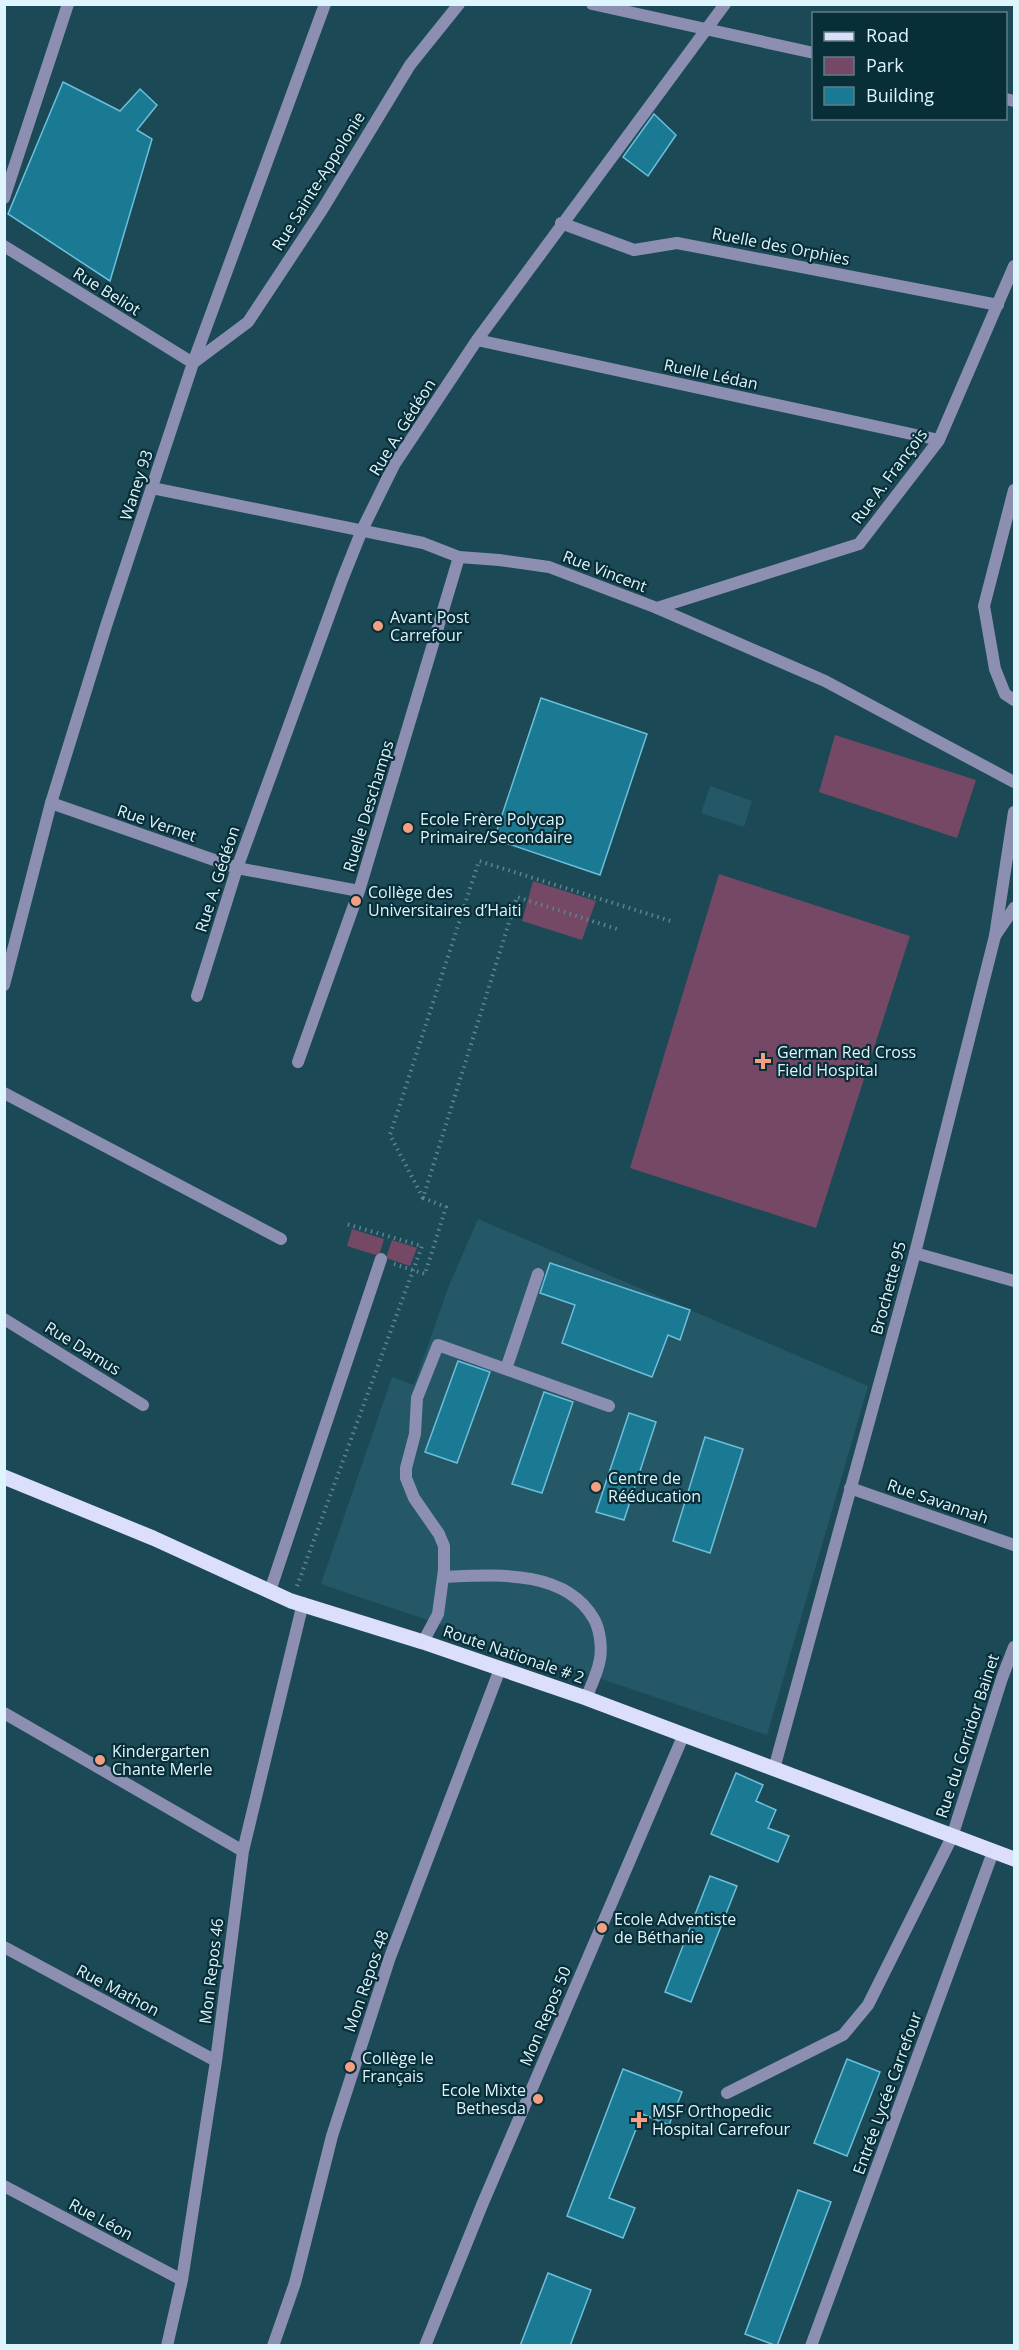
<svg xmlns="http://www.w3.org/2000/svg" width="1019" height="2350" viewBox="0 0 1019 2350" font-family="'Open Sans',sans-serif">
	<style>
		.built { fill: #255867 }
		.green { fill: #754865 }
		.building { fill: #1b7a93; stroke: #6cbfdb; stroke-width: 1.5 }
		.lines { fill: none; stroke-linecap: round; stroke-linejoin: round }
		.path { stroke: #5e848f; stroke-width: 4; stroke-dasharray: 1.5 4.5; stroke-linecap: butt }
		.service { stroke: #8c8fb2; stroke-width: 12 }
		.minor { stroke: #8c8fb2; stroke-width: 12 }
		.tertiary { stroke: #8c8fb2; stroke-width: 12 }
		.primary { stroke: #dcdffb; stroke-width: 15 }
		.poi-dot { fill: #f2a081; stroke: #082e38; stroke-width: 2 }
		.labels { text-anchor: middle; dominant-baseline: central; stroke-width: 4.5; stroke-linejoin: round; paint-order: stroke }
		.street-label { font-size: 16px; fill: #def5fe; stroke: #082e38 }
		.poi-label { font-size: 16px; fill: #def5fe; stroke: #082e38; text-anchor: start }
	</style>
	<rect width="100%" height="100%" fill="#1c4956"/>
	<!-- built -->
	<path class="built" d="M 710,786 L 752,801 L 744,827 L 701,813 Z
		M 478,1219 L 868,1386 L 767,1735 L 321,1584 L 392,1377 L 414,1385 L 448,1288 Z"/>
	<!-- green -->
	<path class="green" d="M 835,735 L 976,780 L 957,838 L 819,792 Z
		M 719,874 L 910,936 L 816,1228 L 630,1168 Z
		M 533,881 L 596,901 L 582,940 L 522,921 Z
		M 352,1229 L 384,1239 L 379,1256 L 347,1246 Z
		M 392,1240 L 417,1248 L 410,1266 L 386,1258 Z"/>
	<!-- building -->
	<path class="building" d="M 63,82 L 120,111 L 140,89 L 157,105 L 137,130 L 152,139 L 110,281 L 8,214 Z
		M 654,114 L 676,135 L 648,176 L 623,157 Z
		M 541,698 L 647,734 L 600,875 L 494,839 Z
		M 550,1263 L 690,1310 L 680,1340 L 668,1335 L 652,1377 L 562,1343 L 575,1305 L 540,1293 Z
		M 458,1361 L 490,1372 L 457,1463 L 425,1452 Z
		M 544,1392 L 573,1402 L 542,1493 L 512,1484 Z
		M 629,1413 L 656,1422 L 624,1520 L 596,1512 Z
		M 705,1437 L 743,1449 L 710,1553 L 673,1541 Z
		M 736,1773 L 763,1785 L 756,1801 L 776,1810 L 768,1828 L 789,1836 L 778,1862 L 711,1834 Z
		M 710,1876 L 737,1886 L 691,2002 L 665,1992 Z
		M 847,2059 L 880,2072 L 847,2156 L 814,2143 Z
		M 623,2069 L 682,2092 L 669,2125 L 642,2114 L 609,2198 L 635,2208 L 623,2238 L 567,2216 Z
		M 798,2190 L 831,2202 L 777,2346 L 745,2334 Z
		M 548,2273 L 591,2290 L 570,2346 L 520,2346 Z"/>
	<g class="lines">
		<!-- path -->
		<path class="path" d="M 423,1198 L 390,1135 L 479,861 L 674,922
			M 394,1264 L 425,1274 L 446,1207 L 423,1198 L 517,897 L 617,929
			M 297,1586 L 422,1246 L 346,1224"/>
		<!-- service -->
		<path class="service" d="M 995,936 L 1014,908
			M 506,1369 L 538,1274
			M 443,1577 C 493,1575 565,1568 594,1619 C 600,1630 602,1647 600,1659 C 598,1672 591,1686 586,1698
			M 423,1642 L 438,1614 L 444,1570 L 444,1546 L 439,1534 L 414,1498 L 406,1478 L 406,1468 L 415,1434 L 417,1398 L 438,1345 L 609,1406
			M 727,2093 L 843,2035 L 868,2005 L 952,1837
			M 811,2346 L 993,1852"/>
		<!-- minor -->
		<path class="minor" d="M 592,4 L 814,53
			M 1006,99 L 1014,101
			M 4,198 L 68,4
			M 561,223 L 634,250 L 677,243 L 998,305
			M 477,340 L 939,440
			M 193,363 L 248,322 L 322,210 L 410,65 L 459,4
			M 1014,490 L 984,606 L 995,669 L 1005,694 L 1014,700
			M 657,608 L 859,544 L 939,440 L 1014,266
			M 51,803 L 237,868 L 359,891
			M 197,996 L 237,868 L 342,580 L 362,530 L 394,465 L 477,340 L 725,4
			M 298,1062 L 359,891 L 459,557
			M 4,1093 L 281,1239
			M 4,1319 L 143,1405
			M 850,1488 L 1014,1545
			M 270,1591 L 381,1259
			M 4,1713 L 243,1851
			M 774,1769 L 915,1253
			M 952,1837 L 1002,1678 L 1014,1647
			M 4,1947 L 216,2061
			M 4,2186 L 182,2280
			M 167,2346 L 182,2280 L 216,2061 L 243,1851 L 303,1603
			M 273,2346 L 295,2283 L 332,2136 L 390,1957 L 500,1669
			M 425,2346 L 482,2205 L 684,1734"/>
		<!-- tertiary -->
		<path class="tertiary" d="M 4,246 L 193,363
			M 152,488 L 423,543 L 459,557 L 499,560 L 549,567 L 657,608 L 825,681 L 1014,782
			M 1014,812 L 995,936 L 915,1253 L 1014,1281
			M 4,985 L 51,803 L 106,626 L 193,363 L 325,4"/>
		<!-- primary -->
		<path class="primary" d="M 4,1477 L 153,1538 L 291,1601 L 423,1642 L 586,1698 L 1014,1859"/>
	</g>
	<!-- markers -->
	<g class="poi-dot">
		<circle cx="378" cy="626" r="6"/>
		<circle cx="408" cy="828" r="6"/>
		<circle cx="356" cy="901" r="6"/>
		<path d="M760 1052h6v6h6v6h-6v6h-6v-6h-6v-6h6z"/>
		<circle cx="596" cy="1487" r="6"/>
		<circle cx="100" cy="1760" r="6"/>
		<circle cx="602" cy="1928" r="6"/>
		<circle cx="350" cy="2067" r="6"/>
		<circle cx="538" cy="2099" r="6"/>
		<path d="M636 2111h6v6h6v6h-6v6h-6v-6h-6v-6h6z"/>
	</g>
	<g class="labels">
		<!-- street labels -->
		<g class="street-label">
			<text transform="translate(318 181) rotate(-58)">Rue Sainte-Appolonie</text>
			<text transform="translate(781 246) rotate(11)">Ruelle des Orphies</text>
			<text transform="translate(107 291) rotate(32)">Rue Beliot</text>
			<text transform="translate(711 374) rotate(12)">Ruelle Lédan</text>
			<text transform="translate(402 427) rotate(-58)">Rue A. Gédéon</text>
			<text transform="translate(889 476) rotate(-53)">Rue A. François</text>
			<text transform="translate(136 485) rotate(-72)">Waney 93</text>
			<text transform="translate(605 571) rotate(21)">Rue Vincent</text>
			<text transform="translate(368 806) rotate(-73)">Ruelle Deschamps</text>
			<text transform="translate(157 823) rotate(19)">Rue Vernet</text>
			<text transform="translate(217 879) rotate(-72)">Rue A. Gédéon</text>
			<text transform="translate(888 1288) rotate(-75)">Brochette 95</text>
			<text transform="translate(83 1348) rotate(32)">Rue Damus</text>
			<text transform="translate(938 1501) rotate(19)">Rue Savannah</text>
			<text transform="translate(514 1654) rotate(19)">Route Nationale # 2</text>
			<text transform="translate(967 1736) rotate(-72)">Rue du Corridor Bainet</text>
			<text transform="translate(211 1971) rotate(-83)">Mon Repos 46</text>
			<text transform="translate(366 1981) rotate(-71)">Mon Repos 48</text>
			<text transform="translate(118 1990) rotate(28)">Rue Mathon</text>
			<text transform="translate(545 2016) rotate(-67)">Mon Repos 50</text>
			<text transform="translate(887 2093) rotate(-70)">Entrée Lycée Carrefour</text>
			<text transform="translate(101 2219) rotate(28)">Rue Léon</text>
		</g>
		<!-- poi labels -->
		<g class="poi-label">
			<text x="390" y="617">Avant Post<tspan x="390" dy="18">Carrefour</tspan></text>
			<text x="420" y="819">Ecole Frère Polycap<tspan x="420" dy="18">Primaire/Secondaire</tspan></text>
			<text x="368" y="892">Collège des<tspan x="368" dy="18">Universitaires d’Haiti</tspan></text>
			<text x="777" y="1052">German Red Cross<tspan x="777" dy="18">Field Hospital</tspan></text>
			<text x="608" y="1478">Centre de<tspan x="608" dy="18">Rééducation</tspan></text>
			<text x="112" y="1751">Kindergarten<tspan x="112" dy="18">Chante Merle</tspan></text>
			<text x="614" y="1919">Ecole Adventiste<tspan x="614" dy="18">de Béthanie</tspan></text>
			<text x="362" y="2058">Collège le<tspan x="362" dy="18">Français</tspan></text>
			<text x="526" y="2090" text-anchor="end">Ecole Mixte<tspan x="526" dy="18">Bethesda</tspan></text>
			<text x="652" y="2111">MSF Orthopedic<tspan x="652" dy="18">Hospital Carrefour</tspan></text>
		</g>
	</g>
	<!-- border -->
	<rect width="1019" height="2350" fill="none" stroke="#def5fe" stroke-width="12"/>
	<!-- legend -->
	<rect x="812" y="12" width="195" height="108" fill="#082e38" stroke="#5e7e87" stroke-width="1.5"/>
	<rect x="824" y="32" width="30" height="9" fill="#dcdffb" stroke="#5e7e87" stroke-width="1.5"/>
	<text x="866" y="42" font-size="18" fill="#def5fe">Road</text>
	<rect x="824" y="57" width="30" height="18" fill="#754865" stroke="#5e7e87" stroke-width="1.5"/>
	<text x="866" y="72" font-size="18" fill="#def5fe">Park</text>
	<rect x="824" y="87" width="30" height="18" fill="#1b7a93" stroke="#5e7e87" stroke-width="1.5"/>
	<text x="866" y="102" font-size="18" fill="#def5fe">Building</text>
</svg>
